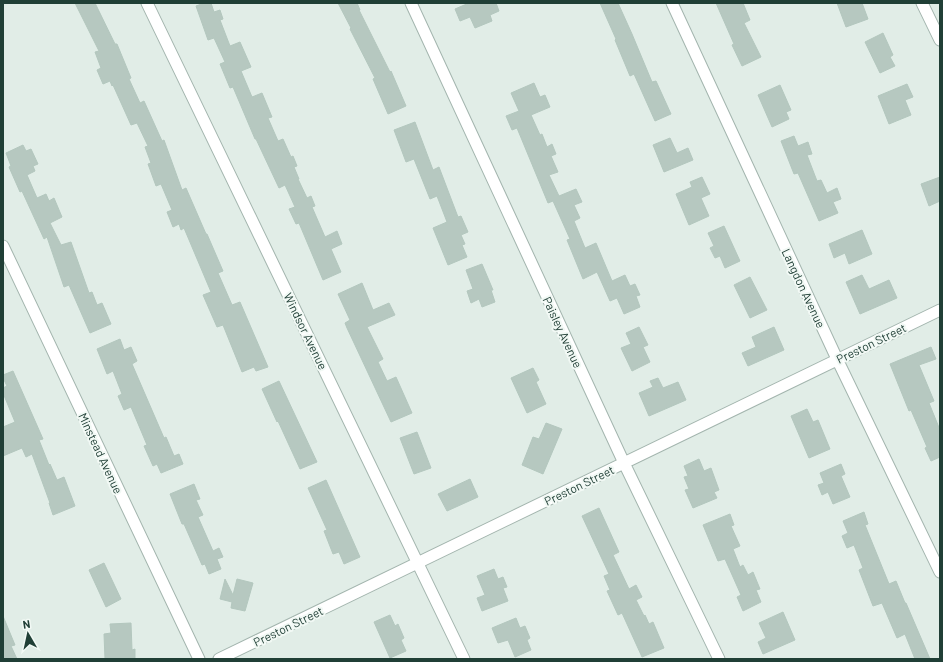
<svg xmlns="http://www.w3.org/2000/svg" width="943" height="662" viewBox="0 0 943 662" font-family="Barlow,sans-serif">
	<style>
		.building { fill: #b6c8c0; stroke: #b3c7be }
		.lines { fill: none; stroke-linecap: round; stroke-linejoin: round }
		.minor-casing { stroke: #a3b5ae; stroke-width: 13 }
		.minor { stroke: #fff; stroke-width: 11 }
		.labels { text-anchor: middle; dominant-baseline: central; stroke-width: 4; stroke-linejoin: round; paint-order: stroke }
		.street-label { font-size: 12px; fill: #203f36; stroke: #f2f9f5 }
	</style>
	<rect width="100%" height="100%" fill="#e1ede7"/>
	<!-- building -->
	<path class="building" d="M 75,3 L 95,3 L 115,44 L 117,44 L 131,78 L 129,79 L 140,103 L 144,101 L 162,141 L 164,140 L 182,190 L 186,188 L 206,234 L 207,234 L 223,271 L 218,273 L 232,305 L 240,302 L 268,367 L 256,371 L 254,367 L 242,372 L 223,325 L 217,327 L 203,295 L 211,292 L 184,228 L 181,230 L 179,224 L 173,227 L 167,212 L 172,210 L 161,184 L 156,186 L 148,164 L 151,163 L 145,147 L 148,146 L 137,123 L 131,125 L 113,85 L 112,86 L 110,81 L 103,84 L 97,70 L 101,68 L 95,52 L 99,51 Z
		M 204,3 L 211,3 L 214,12 L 220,10 L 223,19 L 220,20 L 230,46 L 240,42 L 251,67 L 241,71 L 252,97 L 262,93 L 272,117 L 268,118 L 278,141 L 283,139 L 291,157 L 293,156 L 297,166 L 294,167 L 299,179 L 298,179 L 307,198 L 311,196 L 315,206 L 312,207 L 325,237 L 337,231 L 342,244 L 331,249 L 341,272 L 323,280 L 299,223 L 296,224 L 289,209 L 295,207 L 285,185 L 279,188 L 256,139 L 255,139 L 233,87 L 230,88 L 220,64 L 225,62 L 214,38 L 208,40 L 196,6 Z
		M 338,3 L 357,3 L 360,10 L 359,10 L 390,72 L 391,71 L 406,106 L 388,114 L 373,79 L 375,78 L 350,29 L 351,28 Z
		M 469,3 L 496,3 L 499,11 L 490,15 L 492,21 L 475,28 L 470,17 L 460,21 L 455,9 Z
		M 600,3 L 618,3 L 632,34 L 652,82 L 656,81 L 671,114 L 655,121 L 634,74 L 630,76 L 615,40 L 616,39 Z
		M 716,3 L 743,3 L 750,20 L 744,23 L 761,57 L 742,66 L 732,45 L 734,44 Z
		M 837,3 L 862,3 L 868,19 L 846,27 Z
		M 883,33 L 893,55 L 890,57 L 895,66 L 880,73 L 865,42 Z
		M 534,83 L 540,97 L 545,95 L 550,107 L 531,115 L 540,135 L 542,134 L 547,147 L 552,144 L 556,154 L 551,156 L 558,172 L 549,175 L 559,196 L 576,189 L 582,202 L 574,205 L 580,218 L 574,221 L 585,248 L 596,243 L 612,281 L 625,275 L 630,286 L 635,284 L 640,295 L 636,296 L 640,307 L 624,314 L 617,298 L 610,301 L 597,272 L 583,279 L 567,240 L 570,239 L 553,201 L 548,203 L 517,128 L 512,130 L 506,116 L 519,111 L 511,93 Z
		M 907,84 L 913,97 L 905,100 L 911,115 L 889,124 L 878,96 Z
		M 780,85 L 791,110 L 786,112 L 789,119 L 772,127 L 758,95 Z
		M 415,122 L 433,170 L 439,167 L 458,217 L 461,216 L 468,232 L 461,235 L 465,244 L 462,245 L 467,257 L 448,265 L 433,228 L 447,222 L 437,196 L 430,199 L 414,159 L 406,162 L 394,130 Z
		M 794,136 L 798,146 L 808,142 L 812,154 L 807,155 L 817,181 L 821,180 L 827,193 L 837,188 L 841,199 L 833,202 L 838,213 L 819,221 L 798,173 L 794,174 L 781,141 Z
		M 670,138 L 677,153 L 688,148 L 693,160 L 664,172 L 653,145 Z
		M 23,145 L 26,151 L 31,149 L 38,164 L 33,166 L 35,171 L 27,175 L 37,198 L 46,194 L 49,201 L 54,198 L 62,217 L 50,223 L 61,245 L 71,242 L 89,293 L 92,292 L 97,305 L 102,303 L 111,324 L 90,333 L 69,285 L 64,287 L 47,237 L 44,239 L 22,191 L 20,192 L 9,167 L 11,166 L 6,153 Z
		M 702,177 L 710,194 L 701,198 L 709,216 L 689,225 L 676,194 L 692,187 L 690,182 Z
		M 940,177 L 940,201 L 929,206 L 921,184 Z
		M 724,226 L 740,261 L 725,268 L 720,256 L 715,258 L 710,248 L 714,246 L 708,233 Z
		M 862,230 L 872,254 L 849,264 L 845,253 L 834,258 L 829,244 Z
		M 482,264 L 493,290 L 491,290 L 495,302 L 482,307 L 479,299 L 471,303 L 467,291 L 473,289 L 466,270 Z
		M 862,275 L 869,289 L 889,280 L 897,298 L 860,314 L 846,282 Z
		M 750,277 L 767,310 L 750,318 L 734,285 Z
		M 362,283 L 373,310 L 389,303 L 395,315 L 367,327 L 383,359 L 378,362 L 387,381 L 396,377 L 412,413 L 391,422 L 347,328 L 345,323 L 350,320 L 338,294 Z
		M 639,327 L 648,345 L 643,347 L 650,362 L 632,371 L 621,348 L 631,344 L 626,333 Z
		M 774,327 L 784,350 L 748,366 L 742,353 L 756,347 L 752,337 Z
		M 120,339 L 124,350 L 131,347 L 137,361 L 132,364 L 164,438 L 166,437 L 174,456 L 179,454 L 183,464 L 161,473 L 157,464 L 153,466 L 144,446 L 147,445 L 131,407 L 124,410 L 118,396 L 122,394 L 113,371 L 107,374 L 97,349 Z
		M 931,347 L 936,359 L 919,365 L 934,401 L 929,403 L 940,430 L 940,457 L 931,461 L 925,448 L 927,447 L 911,410 L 909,411 L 890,364 Z
		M 533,368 L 539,380 L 536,382 L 546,404 L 527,413 L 511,378 Z
		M 13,371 L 43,439 L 39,440 L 49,465 L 50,464 L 57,480 L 64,477 L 75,506 L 53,515 L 49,503 L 50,503 L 32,454 L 26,457 L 22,448 L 3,456 L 3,427 L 15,422 L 3,393 L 3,388 L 7,386 L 3,378 L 3,375 Z
		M 658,378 L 663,388 L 678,382 L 686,400 L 649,416 L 639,393 L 653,387 L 650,381 Z
		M 279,381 L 317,462 L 300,469 L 278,421 L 277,422 L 262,389 Z
		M 807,409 L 813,422 L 818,420 L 830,449 L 809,458 L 791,416 Z
		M 546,423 L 562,429 L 543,474 L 522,465 L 533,437 L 539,439 Z
		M 417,432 L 431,468 L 414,474 L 400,438 Z
		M 699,459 L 704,471 L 711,468 L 719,490 L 714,492 L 717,498 L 693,508 L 685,490 L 689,489 L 684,477 L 688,476 L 684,466 Z
		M 841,464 L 845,474 L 841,476 L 850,497 L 833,504 L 828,492 L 822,495 L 818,485 L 824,483 L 820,473 Z
		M 470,479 L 478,497 L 447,511 L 438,494 Z
		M 326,480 L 360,557 L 344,564 L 339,552 L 333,554 L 324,531 L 327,530 L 308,488 Z
		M 194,484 L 200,499 L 196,500 L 203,515 L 198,517 L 213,551 L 219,548 L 223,557 L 217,559 L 221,569 L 209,574 L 205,564 L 202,565 L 184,524 L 182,524 L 170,494 Z
		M 599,508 L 619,552 L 613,555 L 629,589 L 636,585 L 642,597 L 636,600 L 644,616 L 645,615 L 649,624 L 653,622 L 664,648 L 642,657 L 622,613 L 618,615 L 607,591 L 610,590 L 604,576 L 609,574 L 582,516 Z
		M 864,512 L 868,524 L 865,525 L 889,584 L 896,581 L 905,603 L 906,603 L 930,659 L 915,659 L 905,634 L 897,638 L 882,603 L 873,606 L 859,570 L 863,568 L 854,545 L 847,548 L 842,536 L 848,533 L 843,521 Z
		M 730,514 L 734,525 L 731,526 L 740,546 L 733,549 L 740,567 L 743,565 L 748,575 L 753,572 L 760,589 L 756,590 L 761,602 L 743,611 L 737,597 L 741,595 L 725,559 L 718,561 L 703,525 Z
		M 104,563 L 121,599 L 106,607 L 89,570 Z
		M 494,569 L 498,579 L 503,577 L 507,587 L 503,588 L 508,601 L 482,611 L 477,598 L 485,595 L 477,576 Z
		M 225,579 L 233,595 L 237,579 L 253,583 L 245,611 L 231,608 L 232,602 L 220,599 Z
		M 783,612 L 795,640 L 763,654 L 758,642 L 766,638 L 759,623 Z
		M 390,615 L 395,626 L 398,624 L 404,638 L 401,640 L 406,651 L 390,658 L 374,622 Z
		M 3,616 L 15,645 L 11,646 L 17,659 L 3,659 Z
		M 516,618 L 520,628 L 525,626 L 530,638 L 527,640 L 531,650 L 515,657 L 508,640 L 498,643 L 492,628 Z
		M 131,623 L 132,650 L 135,649 L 135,659 L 105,659 L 104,634 L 111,633 L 110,624 Z"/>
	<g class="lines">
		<!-- minor casing -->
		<g class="minor-casing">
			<path id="minor" d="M 147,3 L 464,659
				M 411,3 L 624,463 L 719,659
				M 672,3 L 837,359 L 940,572
				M 922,3 L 940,40
				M 3,246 L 199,659
				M 219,659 L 940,310"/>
		</g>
		<!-- minor -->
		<use href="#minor" class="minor"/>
	</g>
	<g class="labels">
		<!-- street labels -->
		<g class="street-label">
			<text transform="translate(804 288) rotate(65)">Langdon Avenue</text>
			<text transform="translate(306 331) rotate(64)">Windsor Avenue</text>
			<text transform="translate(563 332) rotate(65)">Paisley Avenue</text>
			<text transform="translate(871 343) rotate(-26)">Preston Street</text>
			<text transform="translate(101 453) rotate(65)">Minstead Avenue</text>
			<text transform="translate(579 485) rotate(-26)">Preston Street</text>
			<text transform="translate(288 626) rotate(-26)">Preston Street</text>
		</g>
	</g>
	<!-- border -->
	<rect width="943" height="662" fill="none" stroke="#203f36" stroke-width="8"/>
	<!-- north arrow -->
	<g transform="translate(28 634) rotate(351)" stroke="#f2f9f5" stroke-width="3" paint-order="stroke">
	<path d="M0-3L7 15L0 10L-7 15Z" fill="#203f36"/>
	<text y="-6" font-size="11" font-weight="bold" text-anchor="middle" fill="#203f36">N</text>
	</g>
</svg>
